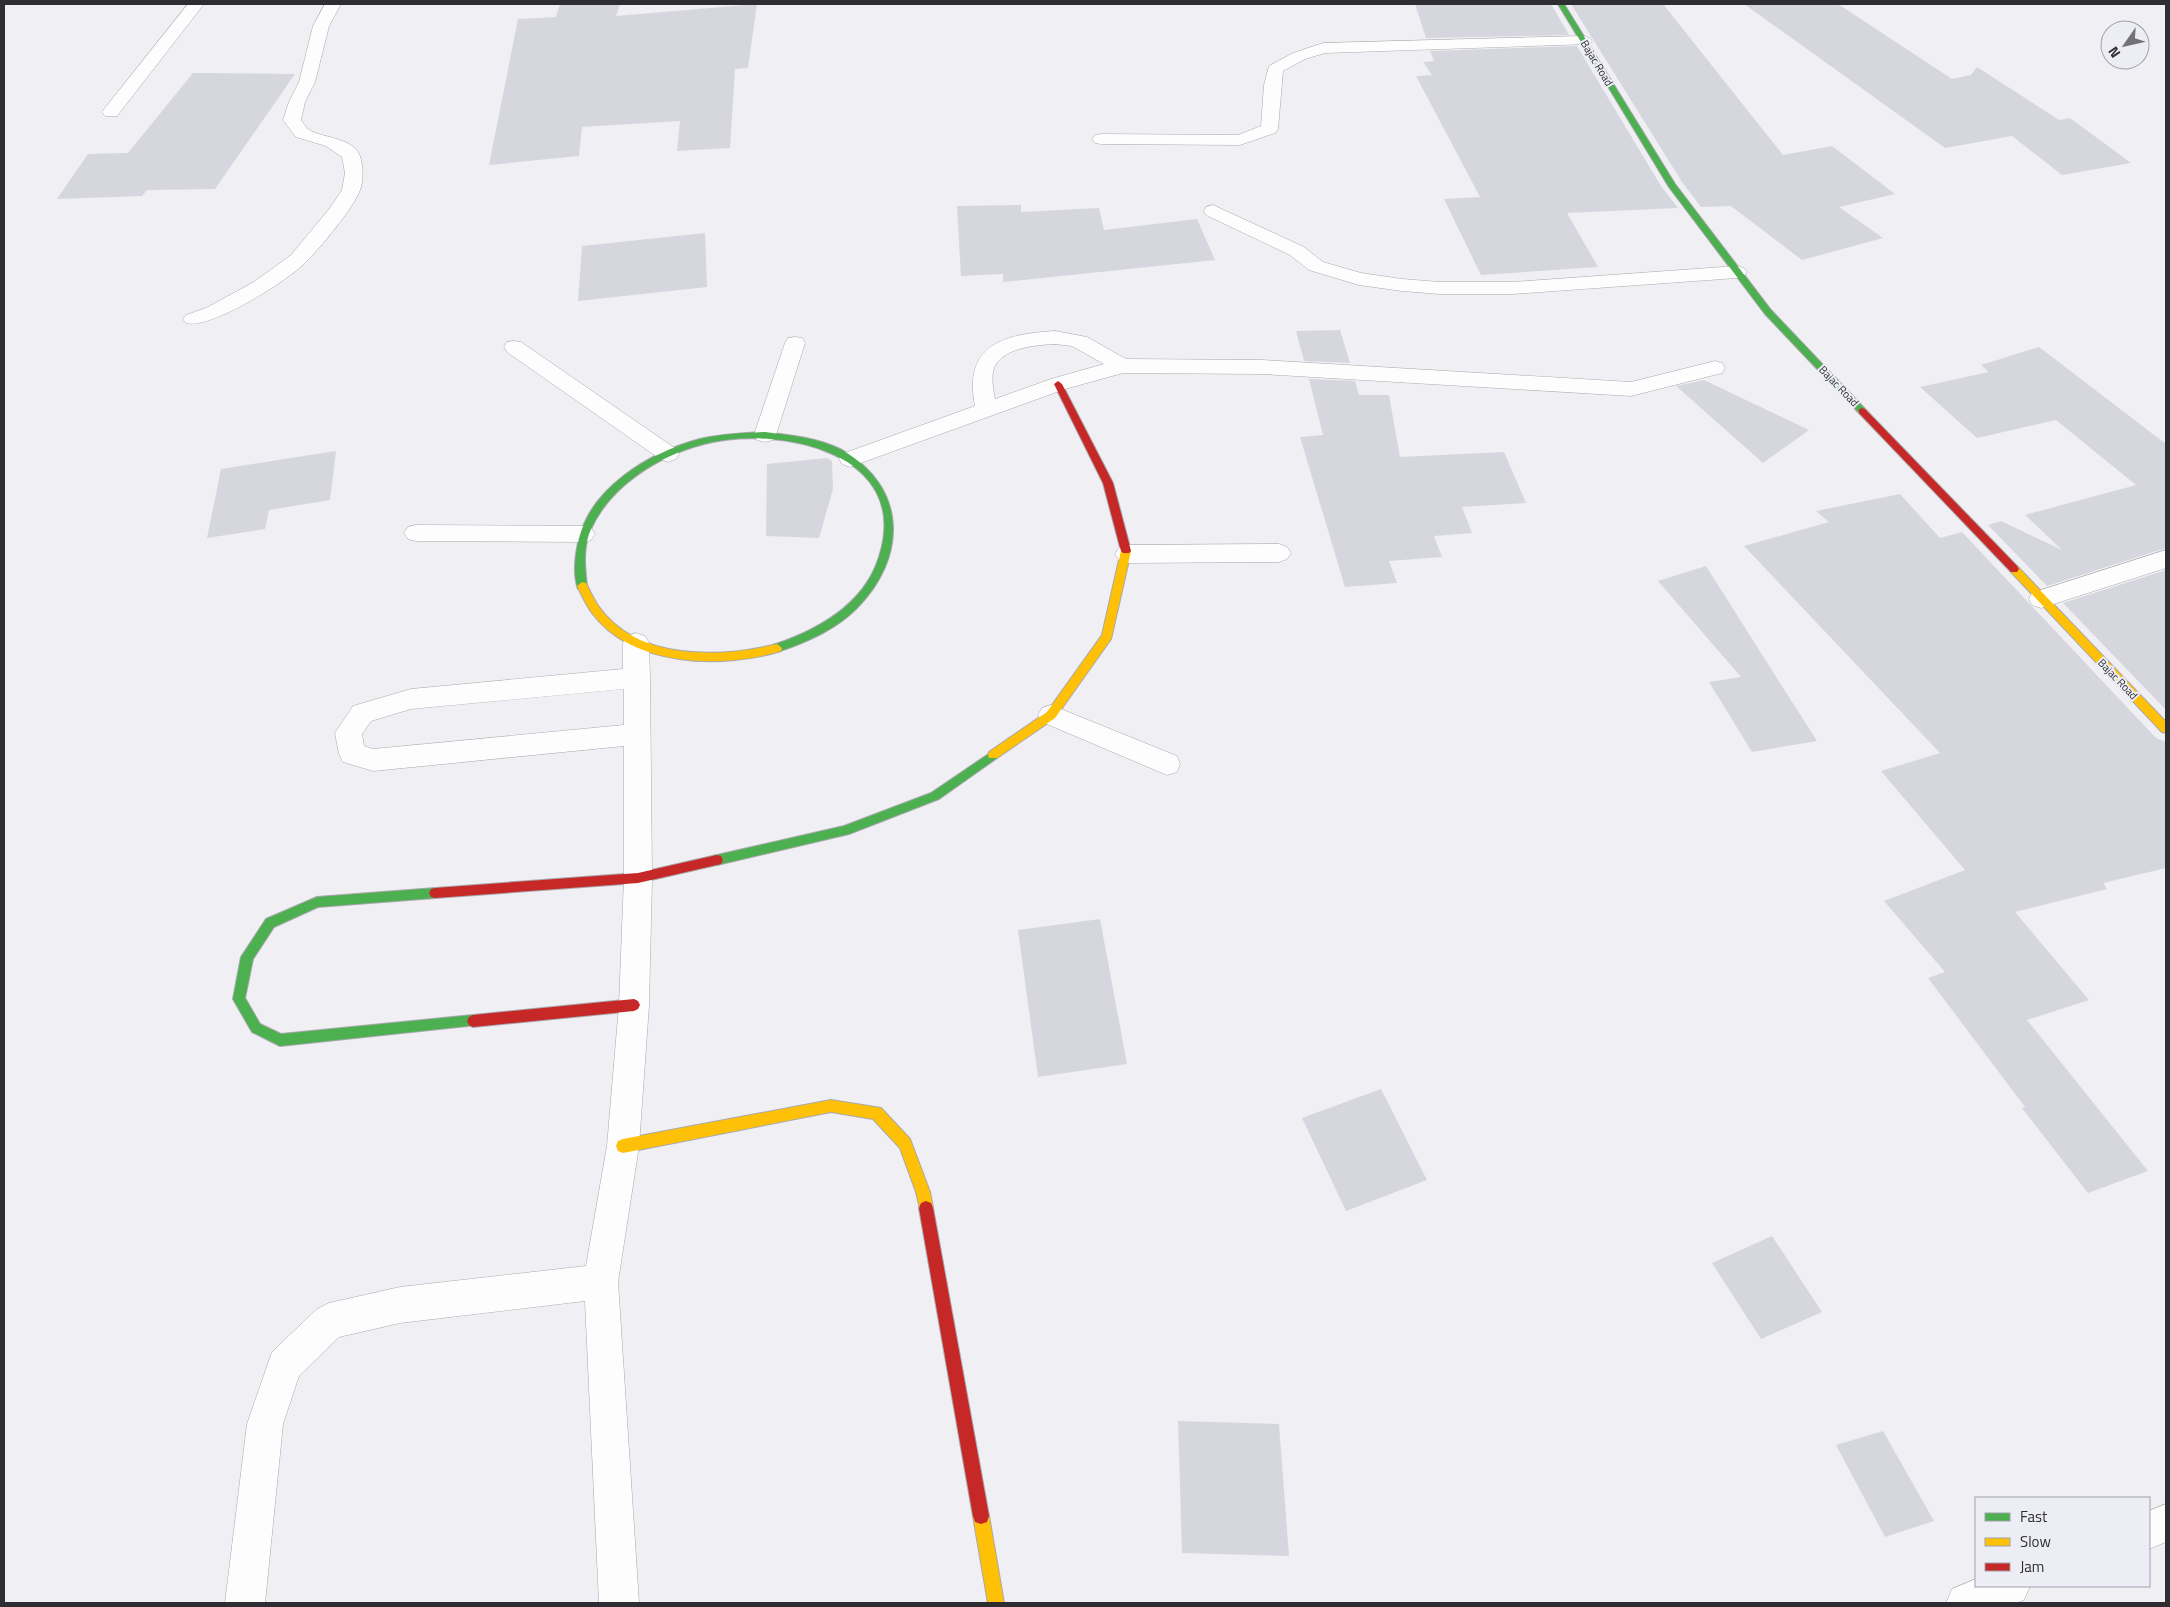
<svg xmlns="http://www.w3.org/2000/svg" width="2170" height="1607" viewBox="0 0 2170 1607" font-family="'Titillium Web',sans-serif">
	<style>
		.building { fill: #d6d6df }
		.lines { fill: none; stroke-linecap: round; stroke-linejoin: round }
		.lane-casing { stroke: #a9a9ac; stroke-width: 1 }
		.street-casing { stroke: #a9a9ac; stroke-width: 1 }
		.fast-casing { stroke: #a9a9ac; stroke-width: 2 }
		.slow-casing { stroke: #a9a9ac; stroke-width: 2 }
		.jam-casing { stroke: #a9a9ac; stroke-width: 2 }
		.lane { fill: #fdfdfd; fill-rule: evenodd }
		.street { fill: #fdfdfd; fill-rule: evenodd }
		.fast { fill: #4caf50; fill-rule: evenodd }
		.slow { fill: #ffc107; fill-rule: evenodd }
		.jam { fill: #c62828; fill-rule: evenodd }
		.labels { text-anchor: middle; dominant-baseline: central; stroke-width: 4; stroke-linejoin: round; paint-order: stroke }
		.far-street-label { font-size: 11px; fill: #2e2e32; stroke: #ededf6 }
	</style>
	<rect width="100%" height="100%" fill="#efeff4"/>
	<!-- building -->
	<path class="building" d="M 560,4 L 620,4 L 616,16 L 757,4 L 748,68 L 735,69 L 730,148 L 677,151 L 680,121 L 582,127 L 579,156 L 489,165 L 518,19 L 556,17 Z
		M 1415,4 L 1551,4 L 1569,35 L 1426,38 Z
		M 1571,4 L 1663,4 L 1783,155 L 1832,146 L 1895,194 L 1839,207 L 1883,238 L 1802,260 L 1731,206 L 1701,207 L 1682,182 Z
		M 1744,4 L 1838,4 L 1952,79 L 1971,75 L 1977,67 L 2059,120 L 2070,118 L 2131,163 L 2062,175 L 2012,136 L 1945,148 Z
		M 1577,46 L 1661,186 L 1678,208 L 1567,213 L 1598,267 L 1481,275 L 1444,199 L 1480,197 L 1416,76 L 1432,75 L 1423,62 L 1434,61 L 1430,51 Z
		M 193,73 L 295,74 L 215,189 L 147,190 L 142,196 L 57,199 L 88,154 L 128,153 Z
		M 1021,205 L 1021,212 L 1099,208 L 1104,230 L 1197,219 L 1215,260 L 1003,282 L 1003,274 L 961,276 L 957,206 Z
		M 705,233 L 707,287 L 578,301 L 582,246 Z
		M 1340,330 L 1350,363 L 1304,361 L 1296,331 Z
		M 2039,347 L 2166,444 L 2166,548 L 2047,586 L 1988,525 L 2001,521 L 2062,550 L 2025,515 L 2136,485 L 2056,420 L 1977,438 L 1920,387 L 1989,372 L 1981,365 Z
		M 1309,379 L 1355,381 L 1359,395 L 1389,395 L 1400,457 L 1504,452 L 1526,503 L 1462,507 L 1472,533 L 1434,536 L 1442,557 L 1389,561 L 1397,583 L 1345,587 L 1300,437 L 1323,435 Z
		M 1704,380 L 1809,430 L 1763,463 L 1676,386 Z
		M 336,451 L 330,500 L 269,510 L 265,529 L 207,538 L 221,469 Z
		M 827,458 L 832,461 L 833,489 L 819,538 L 766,536 L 767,464 Z
		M 1900,494 L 1940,538 L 1962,532 L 2156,738 L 2166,742 L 2166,868 L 2103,883 L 2107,889 L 2015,912 L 2089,1000 L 2027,1020 L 2148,1171 L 2088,1193 L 2022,1108 L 2025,1107 L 1928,978 L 1945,972 L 1884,901 L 1965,870 L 1881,771 L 1940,753 L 1744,546 L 1829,522 L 1816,511 Z
		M 1706,566 L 1773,672 L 1817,741 L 1752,752 L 1709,682 L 1741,677 L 1658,581 Z
		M 2166,570 L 2166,710 L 2063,603 Z
		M 1100,919 L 1127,1064 L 1038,1077 L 1018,930 Z
		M 1381,1089 L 1427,1180 L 1346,1211 L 1302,1118 Z
		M 1772,1236 L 1822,1312 L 1761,1339 L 1712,1263 Z
		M 1178,1421 L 1279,1424 L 1289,1556 L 1182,1553 Z
		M 1883,1431 L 1934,1521 L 1885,1537 L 1836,1445 Z"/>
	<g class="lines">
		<!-- lane casing -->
		<g class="lane-casing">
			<path id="lane" d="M 1584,36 L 1590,38 L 1592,41 L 1590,44 L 1325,53 L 1305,59 L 1283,71 L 1278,129 L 1275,133 L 1240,145 L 1101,144 L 1095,143 L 1092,139 L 1095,135 L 1101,134 L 1238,135 L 1261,126 L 1264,85 L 1269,66 L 1293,53 L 1323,43 Z"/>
		</g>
		<!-- street casing -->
		<g class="street-casing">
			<path id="street" d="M 188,4 L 204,4 L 117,116 L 105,116 L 102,112 L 105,108 Z
				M 325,4 L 341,4 L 329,26 L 315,82 L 305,102 L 301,120 C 303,122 305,127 308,129 C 319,138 354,137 360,156 C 363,166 364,180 360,190 C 353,209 320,248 305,263 C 287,281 210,330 186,323 L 183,319 L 186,315 L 206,308 L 254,282 L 291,255 L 330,208 L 342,190 L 345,173 L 342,157 L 326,146 L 296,137 L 283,120 L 289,102 L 299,82 L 313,26 Z
				M 1213,205 L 1304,247 L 1323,262 L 1361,273 L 1402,279 L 1440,282 L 1513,282 L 1737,266 L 1744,268 L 1747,272 L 1744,276 L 1737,278 L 1513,294 L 1440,294 L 1402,291 L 1359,285 L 1309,270 L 1290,255 L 1206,215 L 1204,211 L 1206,207 Z
				M 1055,331 L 1087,337 L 1126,359 L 1262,360 L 1631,382 L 1715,361 L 1722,363 L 1725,368 L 1722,373 L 1631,396 L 1262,374 L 1123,373 L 1065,389 L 858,464 L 850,467 L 842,464 L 839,459 L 842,454 L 975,406 C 963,345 1003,334 1055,331 ZM 1055,344 L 1072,346 L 1104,364 L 1051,379 L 995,399 C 993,389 990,373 996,364 C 1007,347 1038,345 1055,344 Z
				M 795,337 L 802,338 L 805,343 L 776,435 L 773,440 L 765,442 L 757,440 L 754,435 L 785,343 L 788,338 Z
				M 514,341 L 521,342 L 676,449 L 679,454 L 676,459 L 668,462 L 660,459 L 507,352 L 504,347 L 507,342 Z
				M 416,525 L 583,526 L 591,528 L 595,534 L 591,540 L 583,542 L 416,541 L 408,539 L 404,533 L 408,527 Z
				M 1279,544 L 1287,547 L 1291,553 L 1287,559 L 1279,562 L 1127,563 L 1119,560 L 1115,554 L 1119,548 L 1127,545 Z
				M 2166,550 L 2166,568 L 2041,608 L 2032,605 L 2029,599 L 2032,593 Z
				M 636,633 L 645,636 L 649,643 L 650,678 L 652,878 L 649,1005 L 639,1146 L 618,1282 L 639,1603 L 599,1603 L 585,1301 L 400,1323 L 339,1337 L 299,1376 L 283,1424 L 265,1603 L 225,1603 L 247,1424 L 272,1352 L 317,1309 L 329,1303 L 400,1287 L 586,1266 L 607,1146 L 619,1005 L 624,878 L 624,746 L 373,771 L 343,762 L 339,754 L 335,733 L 353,706 L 411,689 L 623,669 L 623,643 L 627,636 ZM 624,689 L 624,725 L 373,749 L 364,746 L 362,734 L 371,721 L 411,709 Z
				M 1051,705 L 1177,756 L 1180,764 L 1177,772 L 1167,775 L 1042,722 L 1038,715 L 1042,708 Z
				M 2166,1504 L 2166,1542 L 2149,1549 L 2149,1511 Z
				M 1976,1579 L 1976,1586 L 2030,1586 L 2024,1600 L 2016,1603 L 1946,1603 L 1952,1589 Z"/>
		</g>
		<!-- fast casing -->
		<g class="fast-casing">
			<path id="fast" d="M 1558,4 L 1564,4 L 1675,184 L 1771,310 L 1865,409 L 1865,413 L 1859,413 L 1765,314 L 1669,187 Z
				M 765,432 C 790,435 819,438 842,450 C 908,488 907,558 856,609 C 835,630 805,643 777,652 L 772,648 L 773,645 C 818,630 864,605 879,557 C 913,452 779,425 704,444 C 658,456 607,487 589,534 C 583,551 585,568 587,586 L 586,589 L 578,589 C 573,575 575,557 578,543 C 589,488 650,452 700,439 C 721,434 743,433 765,432 Z
				M 993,751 L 997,752 L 998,755 L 997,758 L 939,799 L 849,834 L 717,865 L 713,864 L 711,860 L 713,856 L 717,855 L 844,826 L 931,793 Z
				M 435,888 L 439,889 L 441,893 L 439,897 L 435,898 L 318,907 L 274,927 L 253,959 L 245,998 L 260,1024 L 281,1034 L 473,1015 L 477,1017 L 479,1021 L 477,1025 L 280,1046 L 252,1032 L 233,999 L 241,957 L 266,919 L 317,897 Z"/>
		</g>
		<!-- slow casing -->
		<g class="slow-casing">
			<path id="slow" d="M 1126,548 L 1131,551 L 1111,639 L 1055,718 L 997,758 L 989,758 L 988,755 L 989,752 L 1047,712 L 1102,635 L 1121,551 Z
				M 2014,565 L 2017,566 L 2166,722 L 2166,733 L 2162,732 L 2011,572 L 2009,569 L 2011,566 Z
				M 582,582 L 586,583 C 590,591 594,600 599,607 C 638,661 720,658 777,644 L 782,648 L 781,651 C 722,669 632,667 592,613 C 586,605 582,595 577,586 Z
				M 831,1100 L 881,1108 L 910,1139 L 930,1192 L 933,1208 L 931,1213 L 926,1215 L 921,1213 L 916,1192 L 900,1148 L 873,1119 L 831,1112 L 623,1153 L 618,1151 L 616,1146 L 618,1141 L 623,1139 Z
				M 981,1508 L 987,1510 L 989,1516 L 1004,1603 L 988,1603 L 973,1516 L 975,1510 Z"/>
		</g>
		<!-- jam casing -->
		<g class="jam-casing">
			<path id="jam" d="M 1058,381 L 1062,384 L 1113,483 L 1131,551 L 1129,553 L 1123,553 L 1121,551 L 1103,483 L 1054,384 Z
				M 1862,408 L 1865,409 L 2017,566 L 2019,569 L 2017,572 L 2011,572 L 1859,413 L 1859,409 Z
				M 717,855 L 721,856 L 723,860 L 721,864 L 638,883 L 435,898 L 431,897 L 429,893 L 431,889 L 435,888 L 638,873 Z
				M 634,999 L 638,1001 L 640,1005 L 638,1009 L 634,1011 L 473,1027 L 469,1025 L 467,1021 L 469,1017 L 473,1015 Z
				M 926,1201 L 931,1203 L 933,1208 L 989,1516 L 987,1522 L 981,1524 L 975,1522 L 973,1516 L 919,1208 L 921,1203 Z"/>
		</g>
		<!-- lane -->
		<use href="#lane" class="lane"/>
		<!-- street -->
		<use href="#street" class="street"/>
		<!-- fast -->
		<use href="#fast" class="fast"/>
		<!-- slow -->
		<use href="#slow" class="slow"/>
		<!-- jam -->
		<use href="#jam" class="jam"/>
	</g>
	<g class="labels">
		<!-- far-street labels -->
		<g class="far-street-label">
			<text transform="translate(1597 63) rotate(59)">Bajac Road</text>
			<text transform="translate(1839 386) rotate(46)">Bajac Road</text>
			<text transform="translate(2118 679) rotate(46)">Bajac Road</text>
		</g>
	</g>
	<!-- border -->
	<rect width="2170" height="1607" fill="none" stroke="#2e2e32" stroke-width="10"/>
	<!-- legend -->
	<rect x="1975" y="1497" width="175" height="90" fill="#ededf6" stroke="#a1a1a8"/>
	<rect x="1985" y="1513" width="25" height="8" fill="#4caf50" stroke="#a1a1a8"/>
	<text x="2020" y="1522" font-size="15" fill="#2e2e32">Fast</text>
	<rect x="1985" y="1538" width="25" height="8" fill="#ffc107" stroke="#a1a1a8"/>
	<text x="2020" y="1547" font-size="15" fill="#2e2e32">Slow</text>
	<rect x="1985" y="1563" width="25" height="8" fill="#c62828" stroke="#a1a1a8"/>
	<text x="2020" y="1572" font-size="15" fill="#2e2e32">Jam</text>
	<!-- north arrow -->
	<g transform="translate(2125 45) rotate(236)"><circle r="24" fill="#ededf6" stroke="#a1a1a8"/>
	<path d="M0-4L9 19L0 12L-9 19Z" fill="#727276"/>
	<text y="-8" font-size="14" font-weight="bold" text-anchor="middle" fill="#2e2e32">N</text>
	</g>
</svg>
